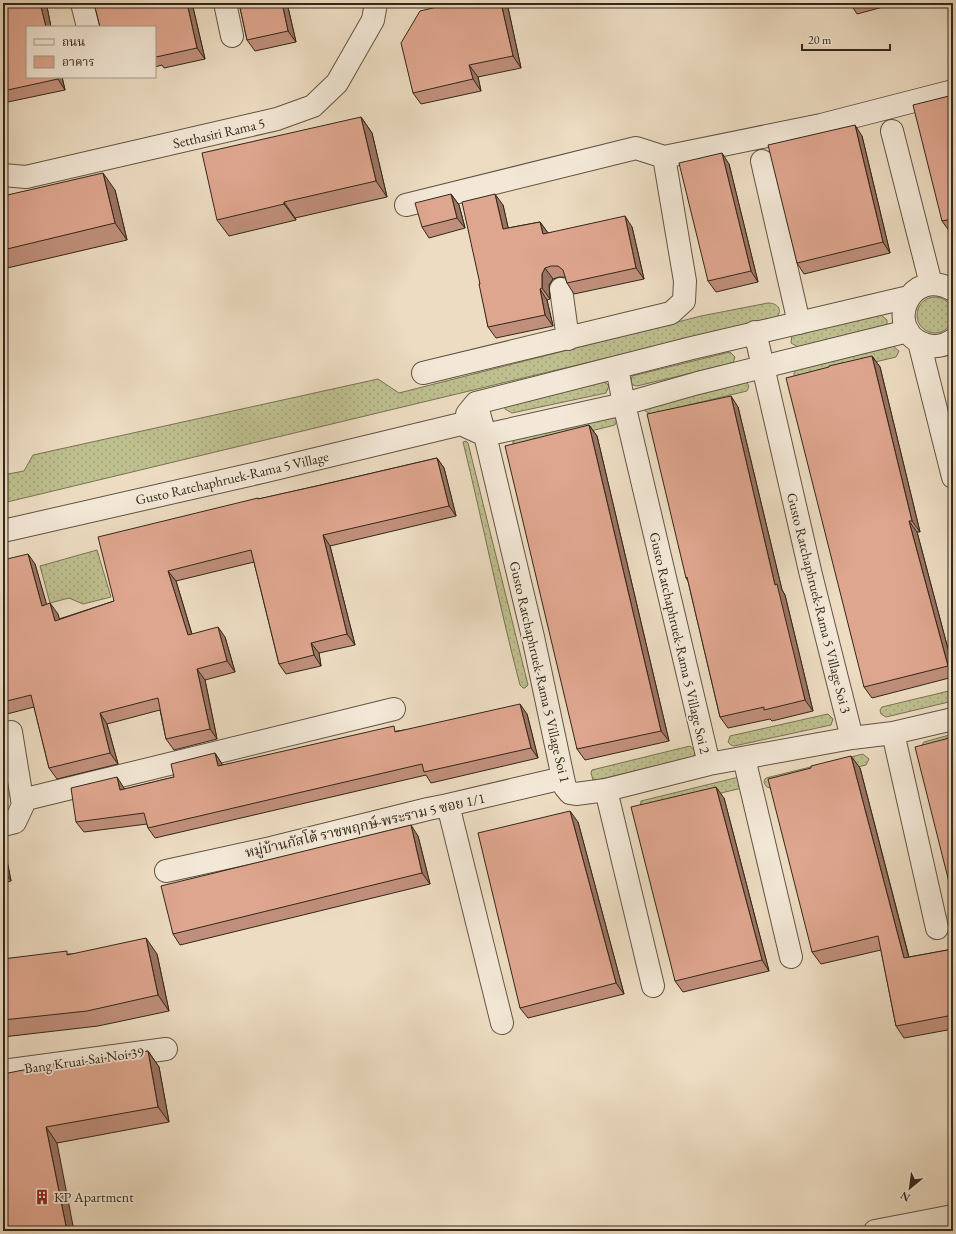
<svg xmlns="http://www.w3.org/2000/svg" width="956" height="1234" viewBox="0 0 956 1234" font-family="'EB Garamond','Noto Serif Thai',serif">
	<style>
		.grass { fill: url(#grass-dots); stroke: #787354 }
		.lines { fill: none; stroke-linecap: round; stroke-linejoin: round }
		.minor-casing { stroke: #625443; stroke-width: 24 }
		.minor { stroke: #f3e8d7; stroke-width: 22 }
		.wall { fill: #c08f7b; stroke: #332719 }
		.shaded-wall { fill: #9c7464; stroke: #332719 }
		.building { fill: #dfa68f; stroke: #332719 }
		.labels { text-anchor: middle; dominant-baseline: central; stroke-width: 3.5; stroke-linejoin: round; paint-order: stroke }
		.street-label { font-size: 14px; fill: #332719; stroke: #f3e8d7 }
		.poi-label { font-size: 14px; fill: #332719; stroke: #f3e8d7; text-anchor: start }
	</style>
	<defs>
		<pattern id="grass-dots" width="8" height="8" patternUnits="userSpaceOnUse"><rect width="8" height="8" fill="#bebf8f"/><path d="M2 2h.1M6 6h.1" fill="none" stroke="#a4a47b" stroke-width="1.8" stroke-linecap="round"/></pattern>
	</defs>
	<rect width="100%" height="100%" fill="#eddcc2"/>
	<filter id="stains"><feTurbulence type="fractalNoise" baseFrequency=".005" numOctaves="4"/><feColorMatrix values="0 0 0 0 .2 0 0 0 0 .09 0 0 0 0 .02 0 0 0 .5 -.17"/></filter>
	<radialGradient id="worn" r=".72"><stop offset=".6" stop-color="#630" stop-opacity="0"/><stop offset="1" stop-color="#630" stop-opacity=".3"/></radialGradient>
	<!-- grass -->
	<path class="grass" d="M917 315a18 18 0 1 1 36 0a18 18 0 1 1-36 0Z
		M 768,303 C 777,303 783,309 777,317 L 3,503 L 3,475 L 24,471 L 33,455 L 378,379 L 399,393 L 701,316 Z
		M 880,314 L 887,320 L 887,324 L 884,328 L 798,347 L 791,343 L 792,335 Z
		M 893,346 L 899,351 L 896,357 L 800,380 L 794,377 L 794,373 L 796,370 Z
		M 730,352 L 735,357 L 733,363 L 637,386 L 633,385 L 631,382 L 632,376 Z
		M 745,380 L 749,386 L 747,391 L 651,414 L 645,411 L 645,407 Z
		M 602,381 L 606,383 L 609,386 L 606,393 L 512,413 L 505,409 L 505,406 Z
		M 615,417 L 617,420 L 615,425 L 518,449 L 513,445 L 513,438 Z
		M 466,441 L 468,443 L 528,685 L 525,688 L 523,688 L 520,685 C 499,605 483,523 463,442 Z
		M 97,550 L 111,597 L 83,604 L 69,598 L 50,603 L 40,566 Z
		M 953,690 L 953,701 L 886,717 L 881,714 L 880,710 L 882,707 Z
		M 828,714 L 833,719 L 831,725 L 734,746 L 731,745 L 728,742 L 730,736 Z
		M 953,734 L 953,746 L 923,748 L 922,745 L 924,742 Z
		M 690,746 L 696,751 L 693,757 L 597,780 L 593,780 L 591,773 L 592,770 Z
		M 863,754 L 869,759 L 866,765 L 770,788 L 767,787 C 764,784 763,781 766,778 Z
		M 739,777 L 742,788 L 645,811 L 640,808 L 641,801 Z"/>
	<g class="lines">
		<!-- minor casing -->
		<g class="minor-casing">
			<path id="minor" d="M 82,3 L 88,27
				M 225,3 L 232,36
				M 892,131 L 931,284
				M 762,161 L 799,323
				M 3,175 L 26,177 L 277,119 L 313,106 L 337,83 L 373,20 L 376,3
				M 406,205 L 636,148 L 664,157 L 821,125 L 953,91
				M 561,289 L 568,339
				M 953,290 C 908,265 884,330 924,344 C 934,348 944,346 953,340
				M 755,332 L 811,575 L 852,738
				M 919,342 L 953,477
				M 617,368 L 624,404 L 709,764
				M 423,373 L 671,313 L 684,301 L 685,281 L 664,157
				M 476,403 L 485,435 L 533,637 L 563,778 L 565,787 L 570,793 L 576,794 L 606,790 L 709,764 L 852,738 L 893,733 L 953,719
				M 467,414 L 476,403 L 692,348 L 909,297
				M 3,531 L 262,472 L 461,424 L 485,435 L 624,404 L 698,383 L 908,331
				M 893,733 L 937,928
				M 744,758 L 791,957
				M 606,790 L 653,986
				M 22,800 L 394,709
				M 448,805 L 502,1023
				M 3,825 L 15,822 L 23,805 L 11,732
				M 166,871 L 271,848 L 428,809 L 448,805 L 563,778
				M 3,1071 L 166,1049
				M 875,1231 L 953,1216"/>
		</g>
		<!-- minor -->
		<use href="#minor" class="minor"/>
	</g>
	<!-- wall -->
	<path class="wall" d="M 7,3 L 44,3 L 47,7 L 51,27 L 27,27 L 62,77 L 65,90 L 3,103 L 3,4 Z
		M 192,3 L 205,59 L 164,68 L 162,65 L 155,67 L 155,27 Z
		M 239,3 L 287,3 L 296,42 L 255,51 L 247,40 Z
		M 507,3 L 521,68 L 478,77 L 481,91 L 421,104 L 413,93 Z
		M 850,3 L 898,3 L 857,14 Z
		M 953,95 L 953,231 L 950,232 L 942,221 Z
		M 361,117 L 372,133 L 387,197 L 295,218 L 296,220 L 229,236 L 217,220 Z
		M 862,136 L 890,253 L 804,274 L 797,263 Z
		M 729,164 L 758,282 L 716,292 L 708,281 Z
		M 115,190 L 127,240 L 3,269 L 3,196 Z
		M 451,194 L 459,205 L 465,228 L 429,238 L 422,227 Z
		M 503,205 L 508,228 L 540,222 L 548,233 L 632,227 L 644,279 L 574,294 L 567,283 L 565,277 L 559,277 L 553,279 L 549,285 L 550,299 L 547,300 L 553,326 L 496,338 L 488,327 L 480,284 Z
		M 872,356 L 880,367 L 920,532 L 917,532 L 953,668 L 953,677 L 872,698 L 864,687 Z
		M 738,407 L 782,590 L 785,595 L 813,711 L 772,721 L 770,719 L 728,728 L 720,717 L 688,581 L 686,578 Z
		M 589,425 L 597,436 L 669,741 L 585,760 L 577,749 Z
		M 437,458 L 444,468 L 456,516 L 330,546 L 355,645 L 319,653 L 321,666 L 286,674 L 279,664 L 254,562 L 176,581 L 192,634 L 225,637 L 235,672 L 205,680 L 217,739 L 174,750 L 166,739 L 160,710 L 107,724 L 118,764 L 57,779 L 49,768 L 34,707 L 3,715 L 3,560 L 35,564 L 46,604 L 58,614 L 59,619 L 114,601 L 258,498 L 259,499 L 321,485 Z
		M 527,714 L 538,758 L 431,783 L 426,775 L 155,838 L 148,828 L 147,824 L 84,832 L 76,822 L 124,788 L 125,789 L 174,777 L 215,753 L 222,764 L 223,765 L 397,731 Z
		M 860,768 L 909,957 L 953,949 L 953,1029 L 904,1038 L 896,1026 L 881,950 L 821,964 L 812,952 Z
		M 724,798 L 769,971 L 683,992 L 675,981 Z
		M 578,822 L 624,994 L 528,1018 L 520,1008 Z
		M 418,836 L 430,884 L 180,945 L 173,934 Z
		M 3,843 L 11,881 L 3,883 Z
		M 69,954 L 157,954 L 169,1011 L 98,1026 L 3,1037 L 3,959 Z
		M 148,1051 L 159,1067 L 169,1122 L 57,1143 L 3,1231 L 61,1066 Z"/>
	<!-- shaded-wall -->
	<path class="shaded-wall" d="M 40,3 L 44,3 L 47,7 L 51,27 L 46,27 Z
		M 187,3 L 192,3 L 205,59 L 197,48 Z
		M 282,3 L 287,3 L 296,42 L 288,31 Z
		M 501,3 L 507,3 L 521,68 L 513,56 Z
		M 469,65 L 478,77 L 481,91 L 473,79 Z
		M 57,77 L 62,77 L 65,90 L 58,79 Z
		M 361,117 L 372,133 L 387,197 L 376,181 Z
		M 855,125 L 862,136 L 890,253 L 883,242 Z
		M 722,153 L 729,164 L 758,282 L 751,271 Z
		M 103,173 L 115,190 L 127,240 L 115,223 Z
		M 451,194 L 459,205 L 465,228 L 457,218 Z
		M 495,194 L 503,205 L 511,240 L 503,229 Z
		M 284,202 L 295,218 L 296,220 L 284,204 Z
		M 625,216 L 632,227 L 644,279 L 636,268 Z
		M 540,222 L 548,233 L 551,245 L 543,234 Z
		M 545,268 L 553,279 L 549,285 L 550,299 L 542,288 L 542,274 Z
		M 540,289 L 547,300 L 553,326 L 545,315 Z
		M 872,356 L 880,367 L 920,532 L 912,521 Z
		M 731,396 L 738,407 L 782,590 L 785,595 L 813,711 L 805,700 L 775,585 Z
		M 589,425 L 597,436 L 669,741 L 661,731 Z
		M 437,458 L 444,468 L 456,516 L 449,506 Z
		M 909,521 L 917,532 L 953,668 L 953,673 L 948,666 Z
		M 323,535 L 330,546 L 355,645 L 347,634 Z
		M 28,554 L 35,564 L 50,616 L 42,606 Z
		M 168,571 L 176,581 L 195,645 L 188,635 Z
		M 50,603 L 58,614 L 63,631 L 55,621 Z
		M 218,627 L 225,637 L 235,672 L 227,661 Z
		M 311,643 L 319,653 L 321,666 L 314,655 Z
		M 197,669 L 205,680 L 217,739 L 210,729 Z
		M 520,704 L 527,714 L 538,758 L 531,748 Z
		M 100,713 L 107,724 L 118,764 L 110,753 Z
		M 215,753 L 222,764 L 225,777 L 218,766 Z
		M 851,756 L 860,768 L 912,970 L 904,958 Z
		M 117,777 L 124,788 L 128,800 L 120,790 Z
		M 716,787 L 724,798 L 769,971 L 762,960 Z
		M 570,811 L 578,822 L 624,994 L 616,983 Z
		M 411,825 L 418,836 L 430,884 L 422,873 Z
		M 3,843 L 4,844 L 11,881 L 4,871 L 3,866 Z
		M 146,938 L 157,954 L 169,1011 L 158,995 Z
		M 148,1051 L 159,1067 L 169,1122 L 158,1107 Z
		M 46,1127 L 57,1143 L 74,1231 L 67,1231 Z"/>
	<!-- building -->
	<path class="building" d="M 7,3 L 40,3 L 46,27 L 27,27 L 27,77 L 57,77 L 58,79 L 3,91 L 3,4 Z
		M 94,3 L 187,3 L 197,48 L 156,57 L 155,54 L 155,27 L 100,27 Z
		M 239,3 L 282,3 L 288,31 L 247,40 Z
		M 454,3 L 501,3 L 513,56 L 469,65 L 473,79 L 413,93 L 401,43 L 420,11 Z
		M 953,95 L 953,219 L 942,221 L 913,105 Z
		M 361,117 L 376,181 L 284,202 L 284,204 L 217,220 L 202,153 Z
		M 855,125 L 883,242 L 797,263 L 768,145 Z
		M 722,153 L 751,271 L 708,281 L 679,163 Z
		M 103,173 L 115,223 L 3,250 L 3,196 Z
		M 451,194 L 457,218 L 422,227 L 415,203 Z
		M 495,194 L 503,229 L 540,222 L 543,234 L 625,216 L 636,268 L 567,283 L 563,270 L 558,266 L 551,266 L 545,268 L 542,274 L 542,288 L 540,289 L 545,315 L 488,327 L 479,284 L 480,284 L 462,202 Z
		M 872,356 L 912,521 L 909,521 L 948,666 L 864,687 L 786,378 L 829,367 L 829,366 Z
		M 731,396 L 775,585 L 777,584 L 805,700 L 764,710 L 764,707 L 720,717 L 687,577 L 686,578 L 647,414 Z
		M 589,425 L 661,731 L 577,749 L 505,446 Z
		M 437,458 L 449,506 L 323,535 L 347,634 L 311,643 L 314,655 L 279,664 L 251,550 L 168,571 L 188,635 L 218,627 L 227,661 L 197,669 L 210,729 L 166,739 L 158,698 L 100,713 L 110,753 L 49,768 L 31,695 L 3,702 L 3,560 L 28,554 L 42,606 L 50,603 L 55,621 L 114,601 L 98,537 L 258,498 L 258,499 L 321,485 Z
		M 520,704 L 531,748 L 424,772 L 422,764 L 148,828 L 144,813 L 76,822 L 71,788 L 117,777 L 120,790 L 174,777 L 171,764 L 215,753 L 218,766 L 394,726 L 395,732 Z
		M 953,737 L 953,898 L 915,747 Z
		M 851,756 L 904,958 L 953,949 L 953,1015 L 896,1026 L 878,936 L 812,952 L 768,779 L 811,768 L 811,766 Z
		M 716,787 L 762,960 L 675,981 L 631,807 Z
		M 570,811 L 616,983 L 520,1008 L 478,833 Z
		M 411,825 L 422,873 L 173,934 L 161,886 Z
		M 146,938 L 158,995 L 87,1011 L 3,1020 L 3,959 L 67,951 L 67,955 Z
		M 148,1051 L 158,1107 L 46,1127 L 67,1231 L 3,1231 L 3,1074 L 59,1063 L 60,1066 Z"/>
	<!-- icons -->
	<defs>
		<g id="building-bare" transform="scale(1.2)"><path d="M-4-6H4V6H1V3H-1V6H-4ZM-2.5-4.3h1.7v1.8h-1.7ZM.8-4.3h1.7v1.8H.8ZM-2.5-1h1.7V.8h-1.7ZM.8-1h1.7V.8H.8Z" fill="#8f2418" stroke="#f3e8d7" stroke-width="2.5" paint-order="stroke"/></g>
	</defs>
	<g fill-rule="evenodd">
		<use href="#building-bare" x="42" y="1197"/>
	</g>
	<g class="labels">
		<!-- street labels -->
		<g class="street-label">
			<text transform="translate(219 133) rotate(-13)">Setthasiri Rama 5</text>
			<text transform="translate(232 478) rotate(-13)">Gusto Ratchaphruek-Rama 5 Village</text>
			<text transform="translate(819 603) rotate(76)">Gusto Ratchaphruek-Rama 5 Village Soi 3</text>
			<text transform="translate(680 643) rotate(77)">Gusto Ratchaphruek-Rama 5 Village Soi 2</text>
			<text transform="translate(540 672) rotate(77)">Gusto Ratchaphruek-Rama 5 Village Soi 1</text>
			<text transform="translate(365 825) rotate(-13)">หมู่บ้านกัสโต้ ราชพฤกษ์-พระราม 5 ซอย 1/1</text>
			<text transform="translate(84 1060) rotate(-8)">Bang Kruai-Sai Noi 39</text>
		</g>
		<!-- poi labels -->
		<g class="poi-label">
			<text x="54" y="1197">KP Apartment</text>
		</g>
	</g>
	<!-- margin -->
	<rect width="956" height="1234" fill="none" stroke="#eddcc2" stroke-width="16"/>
	<rect x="4" y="4" width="948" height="1226" fill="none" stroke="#332719" stroke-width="2"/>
	<rect x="8" y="8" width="940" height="1218" fill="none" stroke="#332719"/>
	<!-- legend -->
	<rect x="26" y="26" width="130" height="52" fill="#f3e8d7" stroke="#a69b8b"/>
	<rect x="34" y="39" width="20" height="6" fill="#f3e8d7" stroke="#a69b8b"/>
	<text x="62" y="46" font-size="12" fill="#332719">ถนน</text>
	<rect x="34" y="56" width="20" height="12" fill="#dfa68f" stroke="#a69b8b"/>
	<text x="62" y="66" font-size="12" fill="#332719">อาคาร</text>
	<!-- north arrow -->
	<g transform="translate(910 1188) rotate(209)" stroke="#f3e8d7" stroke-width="3" paint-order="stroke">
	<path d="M0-3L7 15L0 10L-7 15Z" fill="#332719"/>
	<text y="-6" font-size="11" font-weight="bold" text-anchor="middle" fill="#332719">N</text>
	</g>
	<!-- scale -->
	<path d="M802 44v6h88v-6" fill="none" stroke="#332719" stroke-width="2"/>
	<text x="808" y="44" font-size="12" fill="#332719" stroke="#f3e8d7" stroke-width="3" paint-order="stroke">20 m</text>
	<rect width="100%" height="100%" filter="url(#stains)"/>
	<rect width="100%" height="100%" fill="url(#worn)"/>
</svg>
